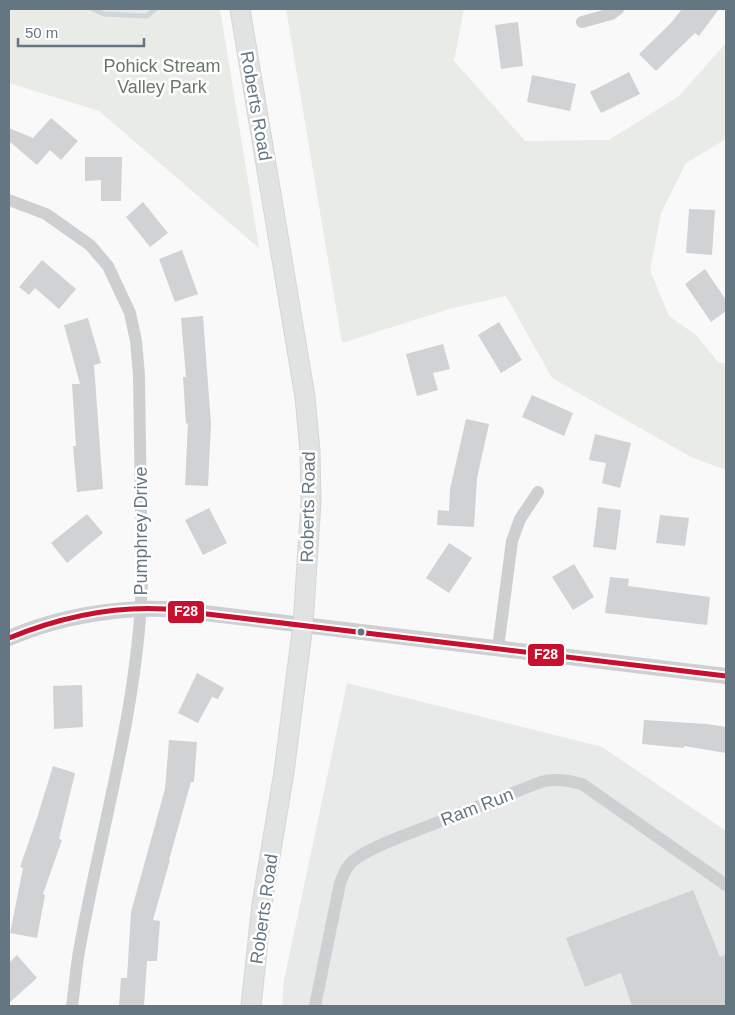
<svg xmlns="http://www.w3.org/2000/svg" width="735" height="1015" viewBox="0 0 735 1015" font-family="Helvetica,sans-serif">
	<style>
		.built { fill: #e8e9e9 }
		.green { fill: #e8ebe6 }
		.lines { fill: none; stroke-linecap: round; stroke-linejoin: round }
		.stream { stroke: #ced6d9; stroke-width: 5 }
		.building { fill: #d0d2d3 }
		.secondary-casing { stroke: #d5d6d7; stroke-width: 21 }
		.minor { stroke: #cecfd0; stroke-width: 12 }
		.tertiary { stroke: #cecfd0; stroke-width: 16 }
		.secondary { stroke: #e1e2e2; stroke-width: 19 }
		.bus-1-casing { stroke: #fff; stroke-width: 9 }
		.bus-1 { stroke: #c8102e; stroke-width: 5 }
		.bus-dot { fill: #657683; stroke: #fff; stroke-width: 2 }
		.labels { text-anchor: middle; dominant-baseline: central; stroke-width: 5; stroke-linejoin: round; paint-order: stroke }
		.park-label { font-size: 18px; fill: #687a64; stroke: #fff }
		.street-label { font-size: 18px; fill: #657683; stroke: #fff }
		.line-badge { stroke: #fff; stroke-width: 2 }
		.badge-label { font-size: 14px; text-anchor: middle; font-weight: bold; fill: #fff }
	</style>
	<rect width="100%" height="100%" fill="#f9f9f9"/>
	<!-- built -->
	<path class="built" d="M 347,683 L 602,747 L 726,831 L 726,1006 L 282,1006 L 284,980 Z"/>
	<!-- green -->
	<path class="green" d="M 9,9 L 220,9 L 259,248 L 99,111 L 9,83 Z
		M 286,9 L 464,9 L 454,61 L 525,141 L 609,140 L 679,96 L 726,43 L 726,139 L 686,163 L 661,213 L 650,270 L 669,316 L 696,335 L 718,362 L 726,364 L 726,470 L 693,458 L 552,378 L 506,296 L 449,309 L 342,343 Z"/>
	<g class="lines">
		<!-- stream -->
		<path class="stream" d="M 93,9 L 104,14 L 147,16 L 155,9"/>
	</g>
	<!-- building -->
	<path class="building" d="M 682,9 L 719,9 L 699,36 L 695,33 L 656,71 L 639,54 L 670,24 Z
		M 518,22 L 523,66 L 501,69 L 495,25 Z
		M 629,72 L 640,94 L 601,113 L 590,92 Z
		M 532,75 L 576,84 L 570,111 L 527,102 Z
		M 51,118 L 78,141 L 61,160 L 50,150 L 37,165 L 9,141 L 9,128 L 33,138 Z
		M 85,157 L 122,157 L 121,201 L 101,201 L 101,180 L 85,181 Z
		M 143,202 L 168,233 L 150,247 L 126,217 Z
		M 689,209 L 715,210 L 712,255 L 686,253 Z
		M 182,250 L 198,294 L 175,302 L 159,259 Z
		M 42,260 L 76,289 L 59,309 L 35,288 L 29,295 L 19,287 Z
		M 705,269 L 726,300 L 726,311 L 711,322 L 685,284 Z
		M 203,316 L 211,424 L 208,486 L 185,485 L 188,423 L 186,424 L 183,377 L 186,377 L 181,318 Z
		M 88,318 L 101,363 L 94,365 L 103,489 L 77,492 L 73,446 L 76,446 L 72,384 L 80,384 L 64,325 Z
		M 499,322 L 522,360 L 501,373 L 478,335 Z
		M 443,344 L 450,369 L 433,373 L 438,390 L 417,396 L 406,354 Z
		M 532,395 L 573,413 L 564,436 L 522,417 Z
		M 466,419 L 489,424 L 477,478 L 474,527 L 437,525 L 438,510 L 449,511 L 450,489 Z
		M 595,434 L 631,443 L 620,488 L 602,483 L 606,463 L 589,460 Z
		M 598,507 L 621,510 L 616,550 L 593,547 Z
		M 209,508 L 227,543 L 203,555 L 185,520 Z
		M 87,514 L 103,533 L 67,563 L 51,543 Z
		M 660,515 L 689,518 L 685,546 L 656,543 Z
		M 449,543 L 472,558 L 449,593 L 426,578 Z
		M 574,564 L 594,597 L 573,610 L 552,577 Z
		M 610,577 L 629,579 L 628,586 L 710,597 L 707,625 L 605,613 Z
		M 197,673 L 224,688 L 218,699 L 212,697 L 198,723 L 178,713 Z
		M 82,685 L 83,727 L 54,729 L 53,686 Z
		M 644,720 L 707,724 L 726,727 L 726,753 L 684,746 L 684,748 L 642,744 Z
		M 169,740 L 197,742 L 194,782 L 191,782 L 169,860 L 170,860 L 153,920 L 160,921 L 157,961 L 147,961 L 144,1006 L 119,1006 L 121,978 L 127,978 L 131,912 L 165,789 Z
		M 53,766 L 75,773 L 59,839 L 62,840 L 43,894 L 45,895 L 37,938 L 10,933 L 23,868 L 20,867 L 37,818 Z
		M 693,890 L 720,957 L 726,954 L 726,1006 L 632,1006 L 621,973 L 585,987 L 566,938 Z
		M 17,955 L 37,978 L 9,1003 L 9,963 Z"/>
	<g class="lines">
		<!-- secondary casing -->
		<g class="secondary-casing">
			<path id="secondary" d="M 240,9 L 305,397 L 310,451 L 311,502 L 303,624 L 284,772 L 262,904 L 251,1006"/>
		</g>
		<!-- minor -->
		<path class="minor" d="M 582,22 L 611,14 L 618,9
			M 9,200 L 46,214 L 90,245 L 108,266 L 130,313 L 136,341 L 139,375 L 142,579 C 139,704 102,824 80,946 C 76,966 75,986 72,1006
			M 498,648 L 512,541 L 520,519 L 538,492
			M 315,1006 L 340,883 C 344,873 346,867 354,860 C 371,847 403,836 423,828 C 463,813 502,797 541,782 C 555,778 568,780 582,784 L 726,885"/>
		<!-- tertiary -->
		<path class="tertiary" d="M 9,638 C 51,620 95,611 141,609 C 154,608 167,609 180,610 L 726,676"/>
		<!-- secondary -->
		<use href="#secondary" class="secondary"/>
		<!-- bus-1 casing -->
		<g class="bus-1-casing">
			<path id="bus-1" d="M 9,638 C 58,618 112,606 165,609 L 726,676"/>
		</g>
		<!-- bus-1 -->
		<use href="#bus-1" class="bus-1"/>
	</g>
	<!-- markers -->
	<circle class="bus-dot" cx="361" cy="632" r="4.5"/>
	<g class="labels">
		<!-- park labels -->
		<g class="park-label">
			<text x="162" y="66">Pohick Stream<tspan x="162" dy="21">Valley Park</tspan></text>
		</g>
		<!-- street labels -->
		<g class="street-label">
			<text transform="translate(256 106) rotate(80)">Roberts Road</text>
			<text transform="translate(308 507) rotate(-89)">Roberts Road</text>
			<text transform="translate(141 531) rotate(-90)">Pumphrey Drive</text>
			<text transform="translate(477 807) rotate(-21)">Ram Run</text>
			<text transform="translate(264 909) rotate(-82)">Roberts Road</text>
		</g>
	</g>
	<g class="line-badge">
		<rect x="167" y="600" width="38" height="24" rx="5" fill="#c8102e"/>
		<rect x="527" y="643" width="38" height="24" rx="5" fill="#c8102e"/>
	</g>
	<g class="badge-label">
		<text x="186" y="616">F28</text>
		<text x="546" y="659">F28</text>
	</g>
	<!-- border -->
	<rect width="735" height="1015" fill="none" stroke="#657683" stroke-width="20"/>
	<!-- scale -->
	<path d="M18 38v8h126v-8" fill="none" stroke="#657683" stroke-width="2.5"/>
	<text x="25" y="38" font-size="15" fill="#657683" stroke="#ffffff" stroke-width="4" paint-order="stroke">50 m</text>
</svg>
